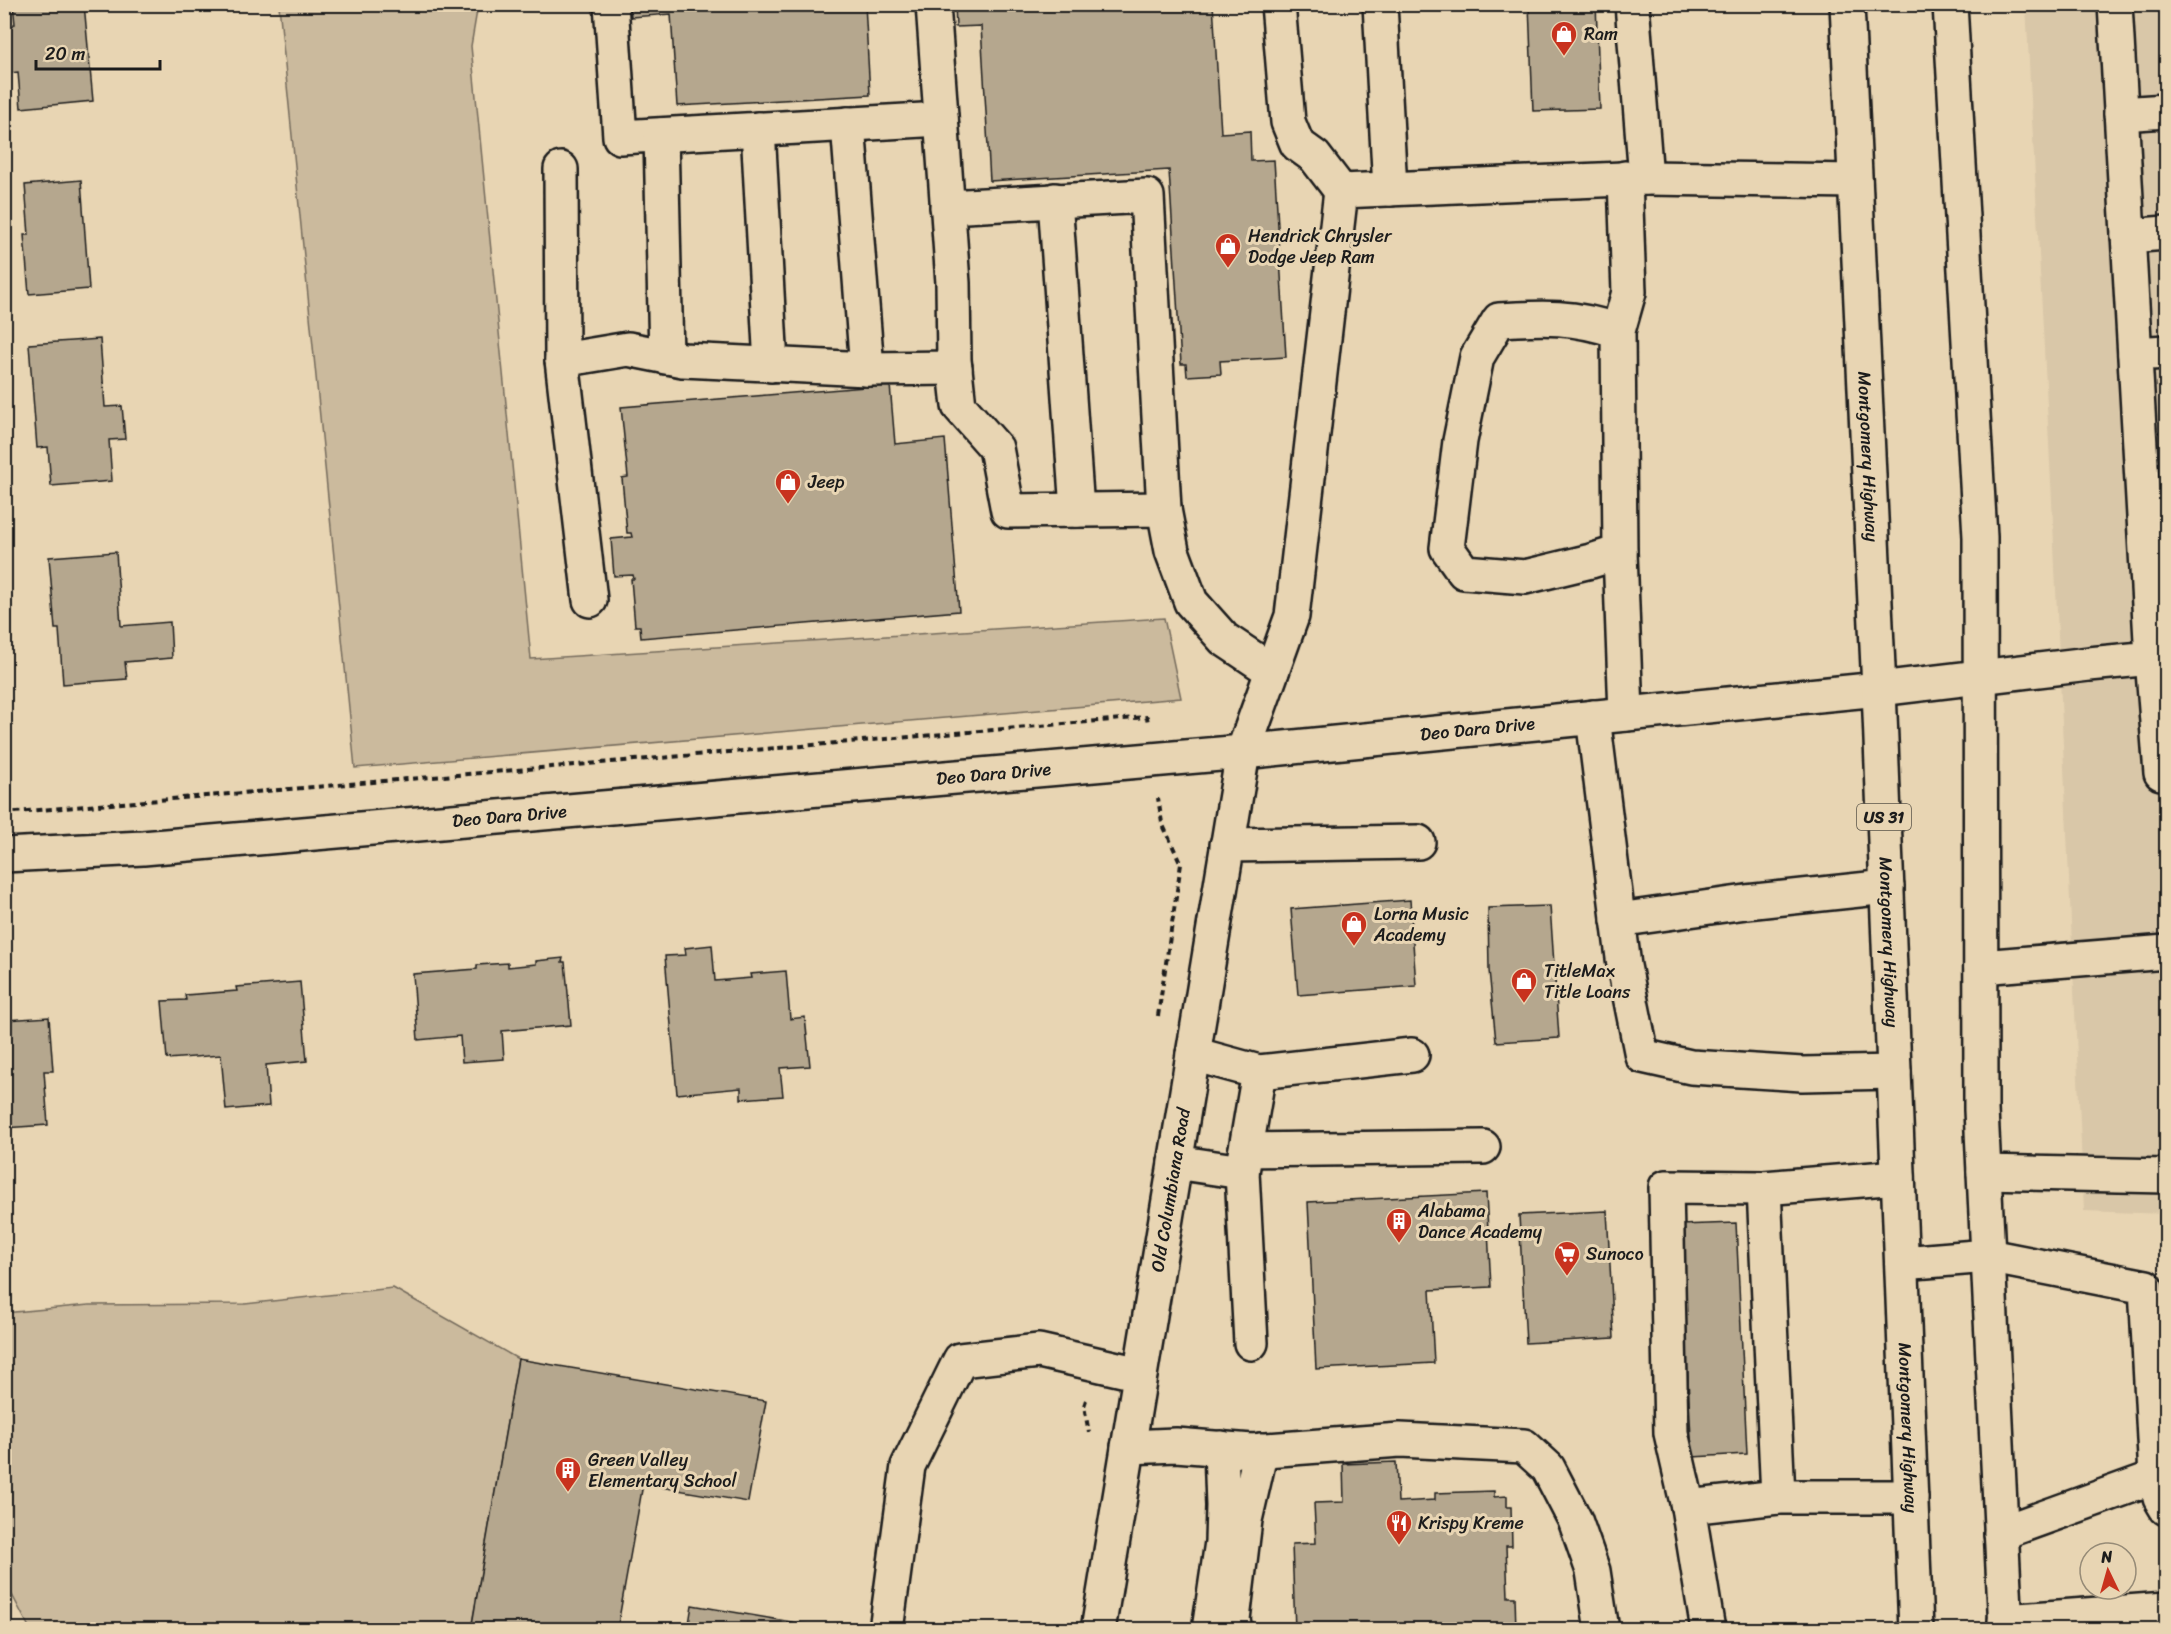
<svg xmlns="http://www.w3.org/2000/svg" width="2171" height="1634" viewBox="0 0 2171 1634" font-family="Sriracha,sans-serif">
	<style>
		.built { fill: #d9c7a8 }
		.green { fill: #cbba9d; stroke: #746b5c; stroke-width: 1.5 }
		.building { fill: #b5a78e; stroke: #1c1c1c; stroke-width: 1.5 }
		.lines { fill: none; stroke-linecap: round; stroke-linejoin: round }
		.minor-casing { stroke: #1c1c1c; stroke-width: 38 }
		.major-casing { stroke: #1c1c1c; stroke-width: 38 }
		.path { stroke: #1c1c1c; stroke-width: 4; stroke-dasharray: 6 4.5; stroke-linecap: butt }
		.minor { stroke: #e8d5b3; stroke-width: 33 }
		.major { stroke: #e8d5b3; stroke-width: 33 }
		.labels { text-anchor: middle; dominant-baseline: central; stroke-width: 6; stroke-linejoin: round; paint-order: stroke }
		.shield { fill: #e8d5b3; stroke: #595449; stroke-width: 1.5 }
		.shield-label { font-size: 16px; font-weight: bold; fill: #1c1c1c }
		.poi-label { font-size: 18px; fill: #1c1c1c; stroke: #e8d5b3; text-anchor: start }
		.street-label { font-size: 18px; fill: #1c1c1c; stroke: #e8d5b3 }
	</style>
	<rect width="100%" height="100%" fill="#e8d5b3"/>
	<filter id="ink" filterUnits="userSpaceOnUse"><feTurbulence type="fractalNoise" baseFrequency=".0167" numOctaves="2"/><feDisplacementMap in="SourceGraphic" scale="12" xChannelSelector="R" yChannelSelector="G"/><feConvolveMatrix kernelMatrix="1 2 1 2 8 2 1 2 1" color-interpolation-filters="sRGB"/></filter>
	<g filter="url(#ink)">
		<!-- built -->
		<path class="built" d="M 2026,5 L 2166,5 L 2166,1214 L 2084,1211 L 2052,501 Z"/>
		<!-- green -->
		<path class="green" d="M 279,5 L 478,5 L 471,46 L 531,659 L 1164,618 L 1181,698 L 355,768 Z
			M 393,1288 L 518,1359 L 471,1629 L 30,1629 L 10,1591 L 5,1563 L 4,1313 L 89,1305 L 245,1304 Z"/>
		<!-- building -->
		<path class="building" d="M 13,4 L 84,4 L 93,101 L 21,108 L 18,72 L 10,73 L 6,25 L 15,24 Z
			M 630,4 L 865,4 L 870,95 L 677,106 L 671,14 L 631,17 Z
			M 955,4 L 1213,4 L 1221,133 L 1250,131 L 1251,161 L 1274,160 L 1286,357 L 1220,361 L 1221,374 L 1187,376 L 1186,364 L 1181,364 L 1169,170 L 990,181 L 981,26 L 956,27 Z
			M 1529,4 L 1596,4 L 1600,109 L 1533,111 Z
			M 81,180 L 89,289 L 29,294 L 24,235 L 29,235 L 25,185 Z
			M 100,339 L 105,407 L 122,406 L 125,439 L 109,440 L 112,481 L 51,486 L 48,447 L 37,448 L 29,344 Z
			M 890,385 L 895,444 L 945,439 L 959,611 L 641,638 L 640,626 L 635,626 L 631,579 L 634,579 L 633,575 L 614,576 L 611,539 L 632,537 L 631,533 L 627,533 L 622,478 L 628,477 L 621,407 Z
			M 116,552 L 121,626 L 170,622 L 172,658 L 125,662 L 127,679 L 63,684 L 59,629 L 55,629 L 49,557 Z
			M 1410,900 L 1416,986 L 1298,995 L 1291,909 Z
			M 1550,906 L 1559,1038 L 1496,1042 L 1489,970 L 1488,908 Z
			M 712,945 L 715,981 L 751,978 L 750,974 L 786,971 L 790,1019 L 805,1017 L 810,1066 L 780,1068 L 783,1096 L 741,1099 L 741,1088 L 677,1094 L 665,956 L 686,955 L 685,948 Z
			M 563,958 L 562,962 L 565,962 L 571,1025 L 502,1031 L 504,1059 L 462,1062 L 460,1036 L 418,1040 L 413,974 L 477,969 L 477,965 L 508,963 L 508,967 L 536,964 L 536,961 Z
			M 300,982 L 307,1061 L 266,1065 L 269,1106 L 226,1110 L 221,1055 L 167,1059 L 162,1001 L 186,1000 L 185,995 L 237,991 L 236,987 Z
			M 4,1013 L 6,1020 L 49,1017 L 53,1071 L 44,1071 L 48,1125 L 4,1128 Z
			M 1486,1193 L 1491,1287 L 1430,1290 L 1434,1363 L 1316,1369 L 1308,1202 Z
			M 1607,1211 L 1614,1338 L 1526,1343 L 1519,1215 Z
			M 1736,1223 L 1747,1454 L 1692,1457 L 1680,1225 Z
			M 518,1359 L 766,1401 L 748,1502 L 643,1484 L 617,1630 L 595,1627 L 595,1630 L 471,1630 Z
			M 1396,1462 L 1398,1502 L 1435,1500 L 1435,1493 L 1494,1491 L 1494,1497 L 1507,1496 L 1507,1507 L 1511,1507 L 1512,1546 L 1506,1546 L 1508,1597 L 1515,1597 L 1516,1630 L 1295,1630 L 1292,1544 L 1316,1543 L 1314,1503 L 1344,1502 L 1343,1464 Z
			M 692,1605 L 832,1629 L 688,1630 Z"/>
		<g class="lines">
			<!-- minor casing -->
			<g class="minor-casing">
				<g id="minor">
					<path d="M 611,4 L 620,137 L 941,119"/>
					<path d="M 933,4 L 953,283 L 954,360 L 959,406 L 996,448 L 1008,511 L 1164,509 L 1172,551 L 1191,602 L 1224,639 L 1272,671"/>
					<path d="M 1278,4 L 1288,122 L 1297,144 L 1315,157 L 1341,191"/>
					<path d="M 1380,4 L 1390,189"/>
					<path d="M 1632,4 L 1646,178 L 1855,181"/>
					<path d="M 2121,114 L 2166,111"/>
					<path d="M 848,124 L 867,369"/>
					<path d="M 758,129 L 771,365"/>
					<path d="M 661,135 L 666,357"/>
					<path d="M 561,169 L 562,360"/>
					<path d="M 1055,200 L 1077,510"/>
					<path d="M 947,207 L 1147,196 L 1164,509"/>
					<path d="M 2128,236 L 2166,233"/>
					<path d="M 1618,331 C 1574,316 1544,317 1499,320 L 1477,357 L 1460,441 L 1447,548 L 1464,572 L 1525,577 L 1591,561 L 1620,552 L 1618,331 L 1629,292 L 1625,178"/>
					<path d="M 2135,354 L 2166,352"/>
					<path d="M 1620,552 L 1626,714"/>
					<path d="M 590,600 L 562,360 L 628,349 L 683,360 L 867,369 L 955,368"/>
					<path d="M 2152,658 L 2161,773"/>
					<path d="M 1593,717 L 1624,966 L 1642,1056 L 1691,1067 L 1802,1074 L 1894,1072"/>
					<path d="M 1227,845 L 1418,842"/>
					<path id="s1" d="M 4,855 L 143,848 L 1243,752 L 1879,689 L 2089,664 L 2152,658 L 2115,4"/>
					<path d="M 1618,920 L 1746,902 L 1887,887"/>
					<path d="M 1981,967 L 2166,952"/>
					<path d="M 1193,1054 L 1259,1072 L 1412,1055"/>
					<path d="M 1246,1150 L 1483,1147"/>
					<path d="M 1175,1162 L 1242,1172 L 1259,1072"/>
					<path d="M 1242,1172 L 1251,1343"/>
					<path d="M 1984,1172 L 2166,1176"/>
					<path d="M 1898,1177 L 1764,1188 L 1778,1497 L 1911,1497"/>
					<path d="M 1902,1263 L 1988,1256 L 2146,1287 L 2156,1477 L 2001,1533"/>
					<path d="M 1128,1447 L 1176,1445 L 1252,1451 L 1400,1440 L 1524,1446 L 1548,1468 L 1575,1520 L 1593,1571 L 1602,1630"/>
					<path d="M 2156,1477 L 2160,1498 L 2166,1508"/>
					<path d="M 1688,1507 L 1671,1433 L 1666,1187 L 1764,1188"/>
					<path d="M 2005,1621 L 2166,1609"/>
					<path d="M 886,1630 L 908,1466 L 960,1360 L 1039,1351 L 1140,1374"/>
					<path id="s2" d="M 1098,1630 L 1243,752 L 1292,616 L 1341,191 L 1646,178"/>
					<path d="M 1209,1630 L 1222,1542 L 1223,1506 L 1221,1448"/>
					<path d="M 1235,1630 L 1233,1619 L 1245,1520 L 1261,1450"/>
					<path d="M 1708,1630 L 1688,1507 L 1778,1497"/>
				</g>
			</g>
			<!-- major casing -->
			<g class="major-casing">
				<g id="major">
					<path id="s3" d="M 1847,4 L 1879,689 L 1916,1630"/>
					<path d="M 1950,4 L 1980,537 L 1981,1110 L 2006,1630"/>
				</g>
			</g>
			<!-- path -->
			<path class="path" d="M 4,813 L 1147,717 L 1148,723
				M 1158,1016 L 1181,864 L 1162,823 L 1158,798
				M 1086,1400 L 1084,1406 L 1089,1433"/>
			<!-- minor -->
			<use href="#minor" class="minor"/>
			<!-- major -->
			<use href="#major" class="major"/>
		</g>
	</g>
	<!-- icons -->
	<defs>
		<g id="shop-pin" transform="scale(1.35)"><path d="M0 17L-7.5 6A9.5 9.5 0 1 1 7.5 6Z" fill="#c8321e" stroke="#e8d5b3"/><path d="M-5-2.5h2.3a2.7 3.5 0 0 1 5.4 0H5L5.5 6h-11ZM-1.5-2.5h3a1.5 2.3 0 0 0-3 0Z" fill="#fff"/></g>
		<g id="building-pin" transform="scale(1.35)"><path d="M0 17L-7.5 6A9.5 9.5 0 1 1 7.5 6Z" fill="#c8321e" stroke="#e8d5b3"/><path d="M-4-6H4V6H1V3H-1V6H-4ZM-2.5-4.3h1.7v1.8h-1.7ZM.8-4.3h1.7v1.8H.8ZM-2.5-1h1.7V.8h-1.7ZM.8-1h1.7V.8H.8Z" fill="#fff"/></g>
		<g id="supermarket-pin" transform="scale(1.35)"><path d="M0 17L-7.5 6A9.5 9.5 0 1 1 7.5 6Z" fill="#c8321e" stroke="#e8d5b3"/><path d="M-6-5.5h2.5l.6 2H6L4.5 2H-2.5L-4.4-4H-6ZM-1.5 3.2a1.3 1.3 0 1 0 .1 0ZM3 3.2a1.3 1.3 0 1 0 .1 0Z" fill="#fff"/></g>
		<g id="restaurant-pin" transform="scale(1.35)"><path d="M0 17L-7.5 6A9.5 9.5 0 1 1 7.5 6Z" fill="#c8321e" stroke="#e8d5b3"/><path d="M-5-6h1v4h1v-4h1v4h1v-4h1v5L-1.5 .5V6h-2V.5L-5-1ZM5-6V6H3V1.5H1.5Q1.5-4 5-6Z" fill="#fff"/></g>
	</defs>
	<g fill-rule="evenodd">
		<use href="#shop-pin" x="1564" y="34"/>
		<use href="#shop-pin" x="1228" y="246"/>
		<use href="#shop-pin" x="788" y="482"/>
		<use href="#shop-pin" x="1354" y="924"/>
		<use href="#shop-pin" x="1524" y="981"/>
		<use href="#building-pin" x="1399" y="1221"/>
		<use href="#supermarket-pin" x="1567" y="1254"/>
		<use href="#building-pin" x="568" y="1470"/>
		<use href="#restaurant-pin" x="1399" y="1523"/>
	</g>
	<g class="labels">
		<!-- shield labels -->
		<rect class="shield" x="1857" y="804" width="54" height="26" rx="4.5"/>
		<g class="shield-label">
			<text x="1884" y="817">US 31</text>
		</g>
		<!-- poi labels -->
		<g class="poi-label">
			<text x="1584" y="34">Ram</text>
			<text x="1248" y="236">Hendrick Chrysler<tspan x="1248" dy="21">Dodge Jeep Ram</tspan></text>
			<text x="808" y="482">Jeep</text>
			<text x="1374" y="914">Lorna Music<tspan x="1374" dy="21">Academy</tspan></text>
			<text x="1544" y="971">TitleMax<tspan x="1544" dy="21">Title Loans</tspan></text>
			<text x="1418" y="1211">Alabama<tspan x="1418" dy="21">Dance Academy</tspan></text>
			<text x="1586" y="1254">Sunoco</text>
			<text x="588" y="1460">Green Valley<tspan x="588" dy="21">Elementary School</tspan></text>
			<text x="1418" y="1523">Krispy Kreme</text>
		</g>
		<!-- street labels -->
		<g class="street-label">
			<text stroke="none"><textPath href="#s3" startOffset="453">Montgomery Highway</textPath></text>
			<text stroke="none"><textPath href="#s1" startOffset="1479">Deo Dara Drive</textPath></text>
			<text stroke="none"><textPath href="#s1" startOffset="993">Deo Dara Drive</textPath></text>
			<text stroke="none"><textPath href="#s1" startOffset="507">Deo Dara Drive</textPath></text>
			<text stroke="none"><textPath href="#s3" startOffset="939">Montgomery Highway</textPath></text>
			<text stroke="none"><textPath href="#s2" startOffset="446">Old Columbiana Road</textPath></text>
			<text stroke="none"><textPath href="#s3" startOffset="1425">Montgomery Highway</textPath></text>
		</g>
	</g>
	<!-- margin -->
	<rect width="2171" height="1634" fill="none" stroke="#e8d5b3" stroke-width="24"/>
	<rect x="12" y="12" width="2147" height="1610" fill="none" stroke="#1c1c1c" stroke-width="2" filter="url(#ink)"/>
	<!-- north arrow -->
	<g transform="translate(2108 1571) rotate(355)"><circle r="28" fill="#e8d5b3" stroke="#968b77" stroke-width="1.5"/>
	<path d="M0-4.5L10 22L0 15L-10 22Z" fill="#c8321e"/>
	<text y="-9" font-size="16" font-weight="bold" text-anchor="middle" fill="#1c1c1c">N</text>
	</g>
	<!-- scale -->
	<path d="M36 60v9h124v-9" fill="none" stroke="#1c1c1c" stroke-width="3"/>
	<text x="45" y="60" font-size="18" fill="#1c1c1c" stroke="#e8d5b3" stroke-width="4.5" paint-order="stroke">20 m</text>
</svg>
